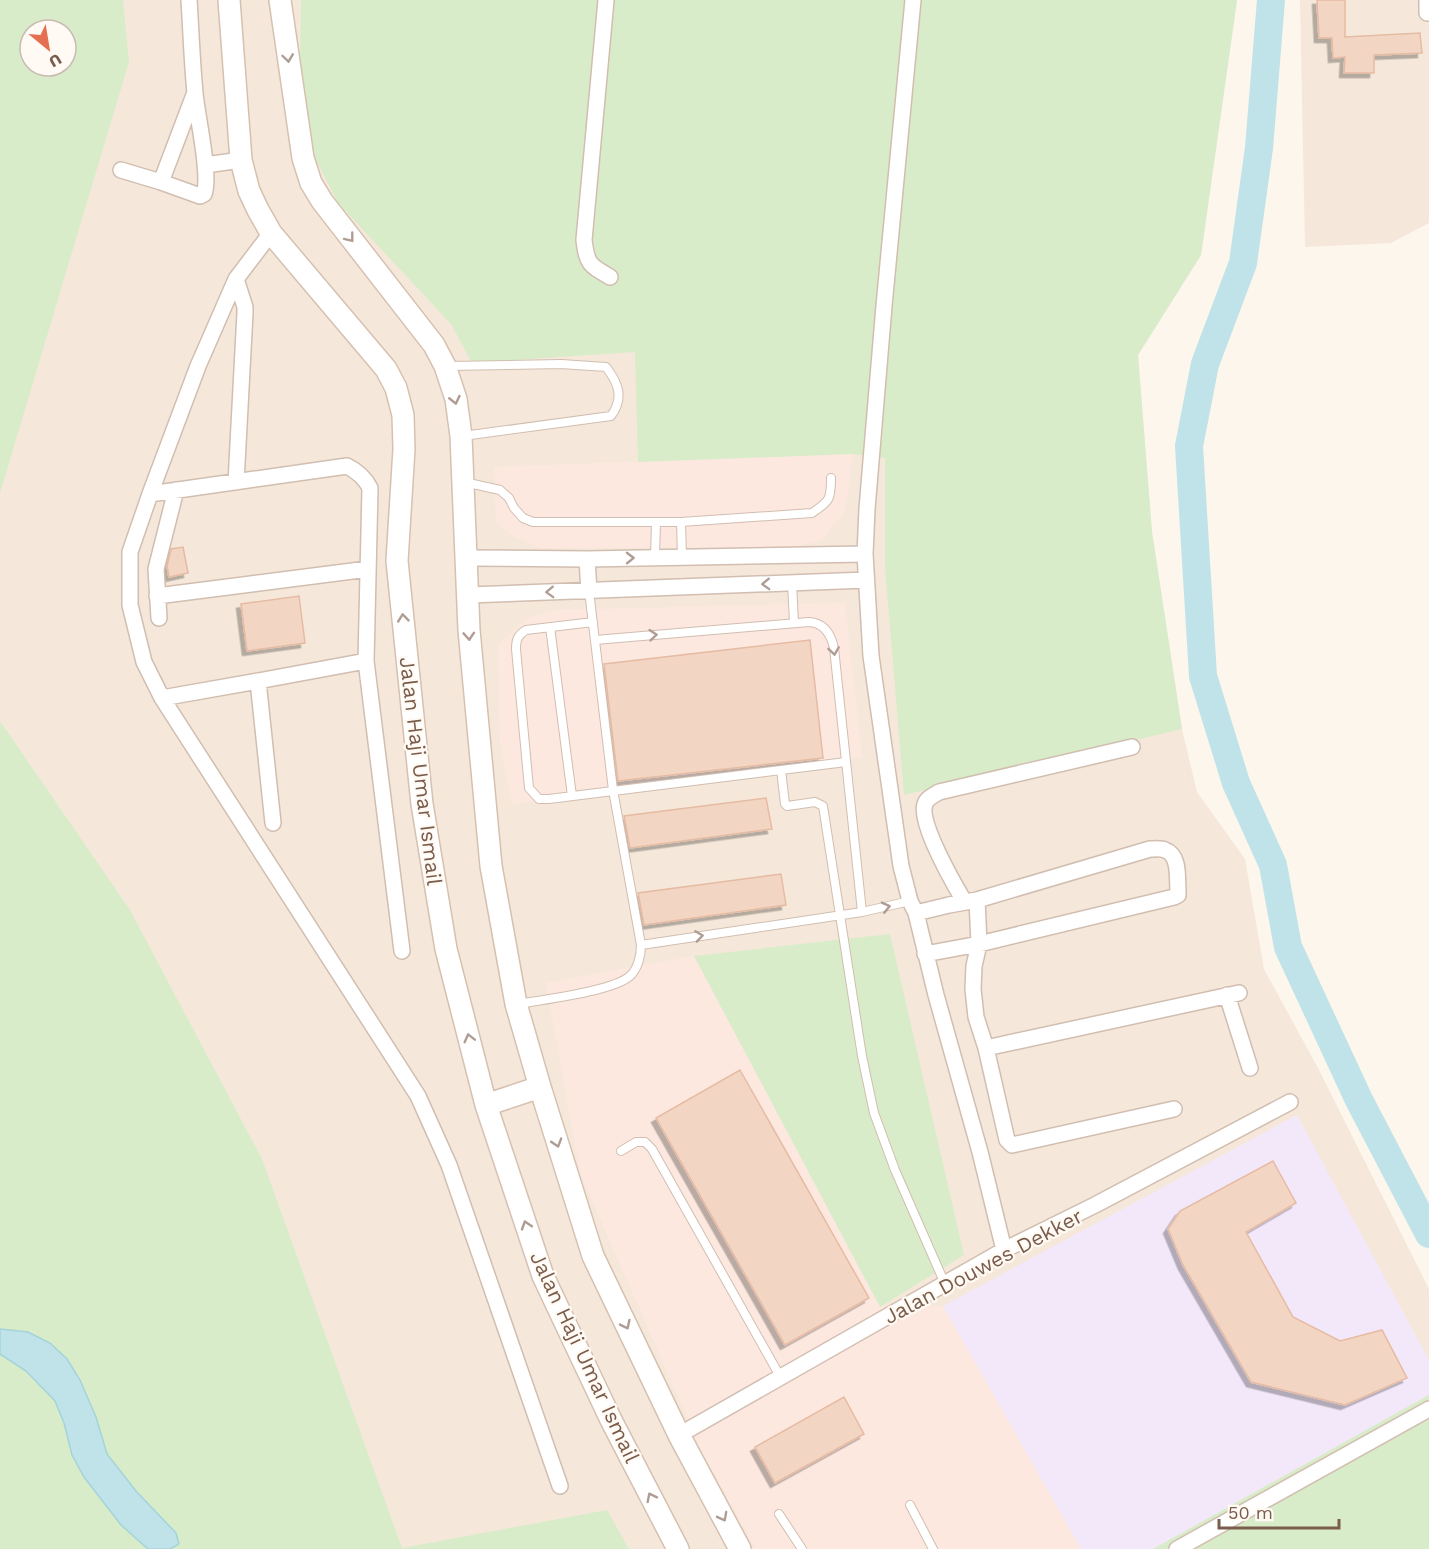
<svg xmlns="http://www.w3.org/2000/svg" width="1429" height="1549" viewBox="0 0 1429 1549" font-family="'Work Sans',sans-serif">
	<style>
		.residential { fill: #f5e8da; fill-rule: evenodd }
		.commercial { fill: #fde8e0 }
		.education { fill: #f3e8fa }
		.green { fill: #d8ecc9; fill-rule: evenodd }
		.water { fill: #bfe3e8; stroke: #a5d3da; stroke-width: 1.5 }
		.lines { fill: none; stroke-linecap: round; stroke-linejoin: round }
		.river { stroke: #bfe3e8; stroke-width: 28 }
		.building { fill: #f3d5c3; stroke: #e6bba3; stroke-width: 1.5; filter: url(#shadow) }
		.service-casing { stroke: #d1beb0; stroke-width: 10 }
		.minor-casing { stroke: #d1beb0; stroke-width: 18 }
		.secondary-casing { stroke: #d6c0b0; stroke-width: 24 }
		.service { stroke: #fff; stroke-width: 8 }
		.minor { stroke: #fff; stroke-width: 15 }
		.secondary { stroke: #fff; stroke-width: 21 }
		.oneway { stroke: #af9d94 }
		.labels { text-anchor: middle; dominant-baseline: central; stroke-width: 4.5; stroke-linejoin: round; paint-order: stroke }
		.street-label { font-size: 21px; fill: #7a5c4d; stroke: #fffaf3 }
	</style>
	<defs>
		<filter id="shadow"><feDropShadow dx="-4.5" dy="4.5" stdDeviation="0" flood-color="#0004"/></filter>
	</defs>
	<rect width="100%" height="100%" fill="#fdf6ec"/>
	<!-- residential -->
	<path class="residential" d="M 0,0 L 1237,0 L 1201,255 L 1138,355 L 1152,532 L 1182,729 L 1197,792 L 1245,859 L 1264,969 L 1318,1068 L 1429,1289 L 1429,1549 L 0,1549 ZM 30,30 L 66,30 L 66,66 L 30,66 Z
		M 1300,0 L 1429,0 L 1429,223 L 1391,243 L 1305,247 Z"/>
	<!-- commercial -->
	<path class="commercial" d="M 853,454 L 845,511 L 822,539 L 796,547 L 540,548 L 511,535 L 496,521 L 494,467 Z
		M 845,603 L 862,757 L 512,804 L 500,743 L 498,646 L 526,619 L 556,610 Z
		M 694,956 L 880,1307 L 943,1306 L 1081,1549 L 756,1549 L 702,1452 L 580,1172 L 546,983 Z"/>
	<!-- education -->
	<path class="education" d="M 1297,1115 L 1429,1360 L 1429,1395 L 1153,1549 L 1081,1549 L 943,1306 Z"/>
	<!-- green -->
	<path class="green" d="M 0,0 L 123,0 L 129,62 L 0,493 ZM 30,30 L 66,30 L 66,66 L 30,66 Z
		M 301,0 L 1237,0 L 1201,255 L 1138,355 L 1152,532 L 1182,729 L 904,795 L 885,568 L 885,458 L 853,454 L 638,462 L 635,352 L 472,363 L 451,324 L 338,203 L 299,127 Z
		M 0,721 L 130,910 L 262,1159 L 402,1548 L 607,1510 L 629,1549 L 0,1549 Z
		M 890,934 L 964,1255 L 880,1307 L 694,956 Z
		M 1429,1395 L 1429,1549 L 1153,1549 Z"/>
	<!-- water -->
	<path class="water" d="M 0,1329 L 28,1332 L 50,1343 L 67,1359 L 80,1380 L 96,1417 L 107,1454 L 136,1491 L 176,1533 L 179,1544 L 170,1549 L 148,1549 L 121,1525 L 84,1477 L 72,1455 L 64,1423 L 55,1401 L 26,1371 L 0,1354 Z"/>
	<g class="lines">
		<!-- river -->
		<path class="river" d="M 1271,0 L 1259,148 L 1243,263 L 1205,364 L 1189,446 L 1203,676 L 1236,783 L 1273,865 L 1288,947 L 1359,1100 L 1429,1234"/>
	</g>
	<!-- building -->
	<path class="building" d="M 1317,0 L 1345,0 L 1345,37 L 1420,33 L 1422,53 L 1374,55 L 1374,73 L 1344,73 L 1345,57 L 1333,58 L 1332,38 L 1319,38 Z
		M 183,547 L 188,573 L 169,577 L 167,566 L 171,549 Z
		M 299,596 L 305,643 L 247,651 L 241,604 Z
		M 810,640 L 823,758 L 618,781 L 604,664 Z
		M 766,798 L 772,829 L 630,848 L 624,816 Z
		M 781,874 L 786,905 L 644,925 L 638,893 Z
		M 740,1070 L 869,1298 L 785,1345 L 656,1118 Z
		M 1273,1161 L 1296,1203 L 1246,1232 L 1293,1317 L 1340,1341 L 1382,1330 L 1407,1378 L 1345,1405 L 1251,1382 L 1183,1265 L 1168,1229 L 1180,1211 Z
		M 844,1397 L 864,1434 L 775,1483 L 755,1447 Z"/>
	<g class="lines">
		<!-- service casing -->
		<g class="service-casing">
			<path id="service" d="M 447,366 L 561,364 L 606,367 C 619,384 624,398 611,416 L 463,436
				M 464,482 L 500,490 L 509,498 L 514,508 L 523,518 L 533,522 L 681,522 L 812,513 C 830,501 831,499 831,478
				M 681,522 L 682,557
				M 655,557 L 656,522
				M 792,583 L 794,623
				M 593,622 L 526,630 C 518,635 516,639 516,649 L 529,788 L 539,799 L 549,799 L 781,770 L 785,804 L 787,806 L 815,802 L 823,806 L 862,1056 L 874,1113 L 895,1170 L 945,1284
				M 550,627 L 572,796
				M 595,640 L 809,622 C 824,623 831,634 834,648 L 862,912
				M 781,770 L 846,762
				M 641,945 L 862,912 L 910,901
				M 518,1004 C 541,1000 616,991 631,975 C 638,968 641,955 641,945 L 613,790 L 589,591
				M 621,1151 L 636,1142 L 645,1142 L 652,1149 L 781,1378
				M 910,1505 L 933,1549
				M 779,1514 L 802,1549"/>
		</g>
		<!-- minor casing -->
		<g class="minor-casing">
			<path id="minor" d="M 606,0 L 584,240 C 587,264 589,265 610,277
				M 913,0 L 884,306 L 867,509 L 865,554 L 871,656 L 901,866 L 910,901 L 916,913 L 936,995 L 980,1152 L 1004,1250
				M 1427,13 L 1427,0
				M 205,165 L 241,160
				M 121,170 L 161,182 L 200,196 L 204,194 C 211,176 197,116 195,93 C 192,62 191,31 189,0
				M 161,182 L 194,95
				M 271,233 L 236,279 L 198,366 L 150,494 L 130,552 L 130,605 L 144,662 L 162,698 L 418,1096 L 449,1165 L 560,1486
				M 236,482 L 245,313 L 245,307 L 236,279
				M 150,494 L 347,466 C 357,471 365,478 370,488 L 366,661 L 402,951
				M 467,558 L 587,559 L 865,554
				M 587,559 L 589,591
				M 468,595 L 866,580
				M 157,596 L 368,569
				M 159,618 L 156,569 L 176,490
				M 162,698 L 258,681
				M 273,823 L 258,681 L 366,661
				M 977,900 L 979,944 L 974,966 L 973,989 L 976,1017 L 986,1048 L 1007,1140 L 1012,1145 L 1174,1109
				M 964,901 C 954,884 918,822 925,804 C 927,798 934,795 939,792 L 1132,747
				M 916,913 L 949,905 L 977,900 L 1150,849 C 1154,849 1161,848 1165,850 C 1180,855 1177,878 1178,891 L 1178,895 L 1174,897 L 979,944 L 925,954
				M 1227,995 L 1250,1068
				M 986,1048 L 1239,993
				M 679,1435 L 1004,1250 L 1095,1205 L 1290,1102
				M 1177,1549 L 1429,1409"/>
		</g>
		<!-- secondary casing -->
		<g class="secondary-casing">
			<path id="secondary" d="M 229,0 L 241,160 L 249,191 L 258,210 L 271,233 L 386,369 L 396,388 L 403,415 L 404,449 L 397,561 L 422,804 L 446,949 L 486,1105 L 543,1276 L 611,1420 L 678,1549
				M 280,0 L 303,158 L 311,183 L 322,201 L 434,345 L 445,366 L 456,399 L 461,436 L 469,630 L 491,866 L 516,1004 L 540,1087 L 593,1256 L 679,1435 L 740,1549
				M 486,1105 L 540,1087"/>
		</g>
		<!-- service -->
		<use href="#service" class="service"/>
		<!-- minor -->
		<use href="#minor" class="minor"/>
		<!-- secondary -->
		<use href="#secondary" class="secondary"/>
	</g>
	<!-- one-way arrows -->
	<defs><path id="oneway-chevron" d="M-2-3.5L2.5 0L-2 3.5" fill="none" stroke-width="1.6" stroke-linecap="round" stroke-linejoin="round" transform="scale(1.5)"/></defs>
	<g class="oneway">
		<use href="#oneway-chevron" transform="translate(288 58) rotate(82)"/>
		<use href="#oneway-chevron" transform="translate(350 238) rotate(52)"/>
		<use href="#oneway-chevron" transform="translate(455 400) rotate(77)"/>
		<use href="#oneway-chevron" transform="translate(630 558) rotate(-1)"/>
		<use href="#oneway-chevron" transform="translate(766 584) rotate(178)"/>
		<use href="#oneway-chevron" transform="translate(550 592) rotate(178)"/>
		<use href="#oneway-chevron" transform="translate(403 618) rotate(-96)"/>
		<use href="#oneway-chevron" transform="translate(653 635) rotate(-5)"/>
		<use href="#oneway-chevron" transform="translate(469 636) rotate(86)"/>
		<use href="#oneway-chevron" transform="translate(834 651) rotate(81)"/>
		<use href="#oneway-chevron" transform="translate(886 907) rotate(-13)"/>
		<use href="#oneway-chevron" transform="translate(699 936) rotate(-8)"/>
		<use href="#oneway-chevron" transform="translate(469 1038) rotate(-104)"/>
		<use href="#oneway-chevron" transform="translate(557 1143) rotate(73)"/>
		<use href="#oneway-chevron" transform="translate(526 1225) rotate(-108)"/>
		<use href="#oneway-chevron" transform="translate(626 1325) rotate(64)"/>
		<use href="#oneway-chevron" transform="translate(651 1497) rotate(-117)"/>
		<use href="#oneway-chevron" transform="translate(723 1517) rotate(62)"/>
	</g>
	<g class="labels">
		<!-- street labels -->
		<g class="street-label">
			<text transform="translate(421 771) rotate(83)">Jalan Haji Umar Ismail</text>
			<text transform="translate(983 1266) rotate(-28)">Jalan Douwes Dekker</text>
			<text transform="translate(585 1357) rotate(65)">Jalan Haji Umar Ismail</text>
		</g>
	</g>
	<!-- north arrow -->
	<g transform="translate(48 48) rotate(150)"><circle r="28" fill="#fffaf3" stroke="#cabbb1" stroke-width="1.5"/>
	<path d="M0-4.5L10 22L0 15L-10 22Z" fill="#e76f51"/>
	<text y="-9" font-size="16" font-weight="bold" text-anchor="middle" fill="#7a5c4d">U</text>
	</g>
	<!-- scale -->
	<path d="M1219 1519v9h120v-9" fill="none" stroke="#7a5c4d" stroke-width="3"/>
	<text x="1228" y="1519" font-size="18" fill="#7a5c4d" stroke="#fffaf3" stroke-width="4.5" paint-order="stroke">50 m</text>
</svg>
